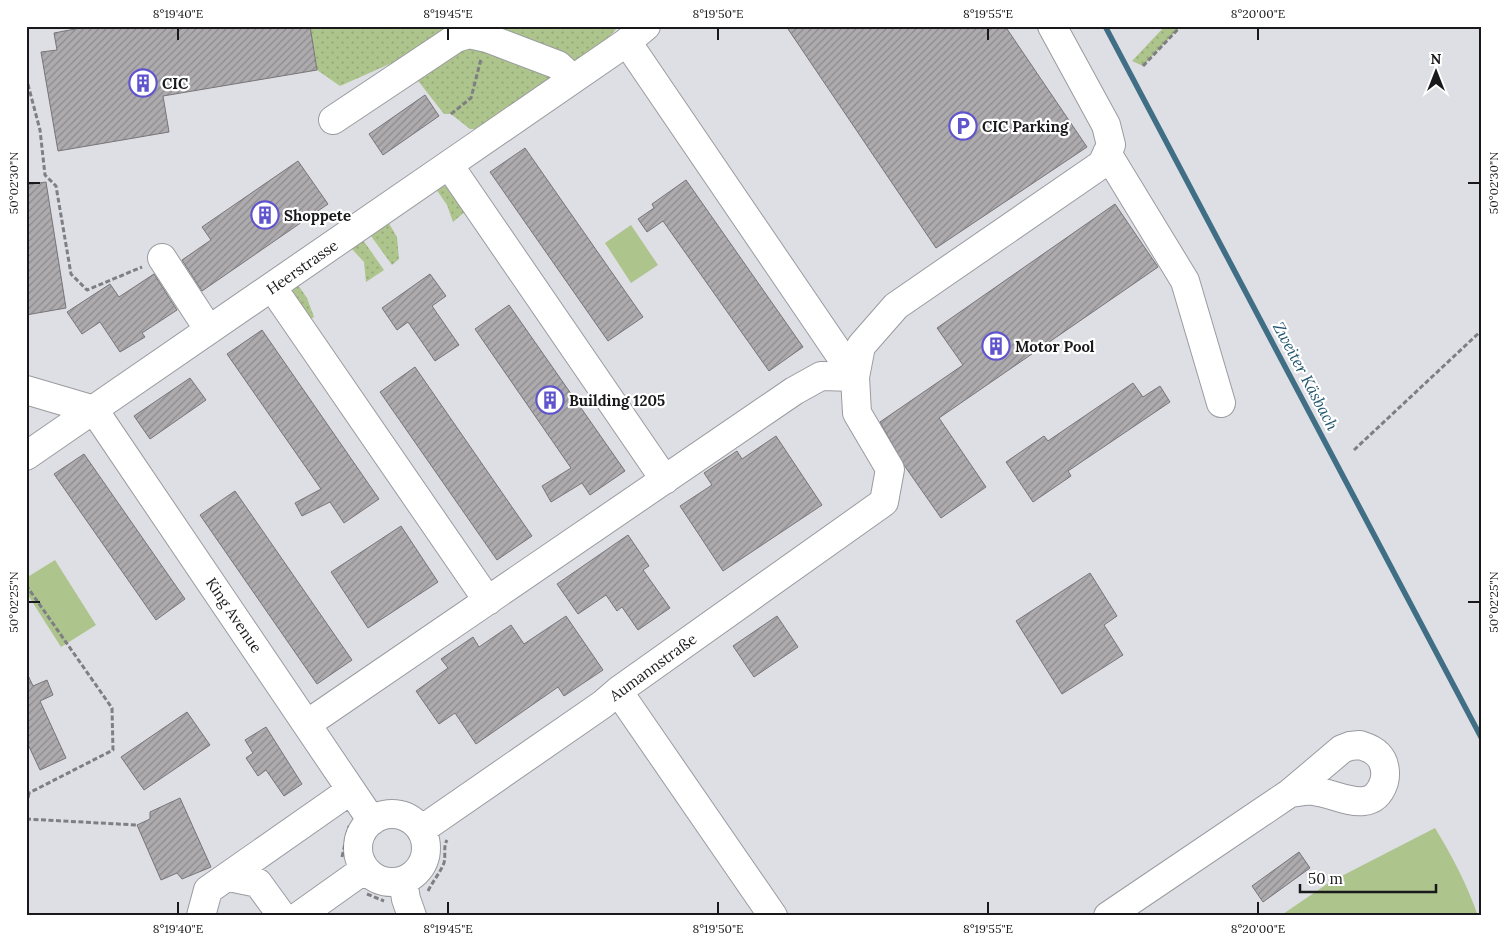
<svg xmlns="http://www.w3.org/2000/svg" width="1508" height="942" viewBox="0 0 1508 942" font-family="Lora,serif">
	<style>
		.grass { fill: url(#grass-dots) }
		.garden { fill: #adc48c }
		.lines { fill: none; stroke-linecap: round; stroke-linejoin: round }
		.stream { stroke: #406f85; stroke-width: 5.5 }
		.building { fill: url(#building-hatch); stroke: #787578 }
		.minor-casing { stroke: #9a9ba0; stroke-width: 30 }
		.path { stroke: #7f7f83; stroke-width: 3; stroke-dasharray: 5 2.5; stroke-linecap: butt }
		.minor { stroke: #fff; stroke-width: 28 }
		.ticks { fill: none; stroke: #19191b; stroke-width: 2 }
		.labels { text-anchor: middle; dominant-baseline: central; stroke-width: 4.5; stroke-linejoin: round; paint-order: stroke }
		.poi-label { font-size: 15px; font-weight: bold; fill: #19191b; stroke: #fff; text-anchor: start }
		.street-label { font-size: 15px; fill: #19191b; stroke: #fff }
		.water-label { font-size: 16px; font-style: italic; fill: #22576f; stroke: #fff }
		.neatline { fill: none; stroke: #19191b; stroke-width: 2 }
		.ticks-label { font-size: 12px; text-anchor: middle; fill: #19191b }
	</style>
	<defs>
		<pattern id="grass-dots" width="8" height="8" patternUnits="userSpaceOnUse" patternTransform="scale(1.25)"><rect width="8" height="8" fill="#adc48c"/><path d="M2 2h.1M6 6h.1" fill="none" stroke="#94a878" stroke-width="1.8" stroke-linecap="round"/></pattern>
		<pattern id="building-hatch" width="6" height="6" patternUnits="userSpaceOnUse" patternTransform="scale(1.25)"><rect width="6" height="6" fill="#aeabae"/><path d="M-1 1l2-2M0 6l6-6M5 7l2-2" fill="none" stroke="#8d8a8d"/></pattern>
	</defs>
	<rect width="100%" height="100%" fill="#dedfe4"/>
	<!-- grass -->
	<path class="grass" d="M 309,26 L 619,26 L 607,39 L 536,88 L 485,129 L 470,129 L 451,114 L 444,114 L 401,59 L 340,86 L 317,70 Z
		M 1165,26 L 1181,26 L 1143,66 L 1132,61 Z
		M 444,186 L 453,189 L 467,210 L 453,222 L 447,205 L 436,189 Z
		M 387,220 L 397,237 L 399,259 L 392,265 L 371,236 Z
		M 363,240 L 384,270 L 366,282 L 364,262 L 351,248 Z
		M 298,285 L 307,298 L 314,317 L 306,322 L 289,294 Z"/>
	<!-- garden -->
	<path class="garden" d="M 631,225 L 658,265 L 631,283 L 605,243 Z
		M 55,560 L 96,625 L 61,647 L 26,592 L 26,578 Z
		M 1435,828 C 1452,856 1467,884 1478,916 L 1280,916 L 1330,882 Z"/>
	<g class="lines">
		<!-- stream -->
		<path class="stream" d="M 1105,26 L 1482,739"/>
	</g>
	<!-- building -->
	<path class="building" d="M 74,26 L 310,26 L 317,70 L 163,96 L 169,132 L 58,151 L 41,52 L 57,50 L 54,33 L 75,29 Z
		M 786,26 L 1005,26 L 1087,147 L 936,248 Z
		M 425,95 L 439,116 L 383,155 L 369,134 Z
		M 525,148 L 643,317 L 608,341 L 490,172 Z
		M 298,161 L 328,204 L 202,291 L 182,260 L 211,240 L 202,227 Z
		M 686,180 L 803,347 L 769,371 L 663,221 L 647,232 L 638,219 L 654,208 L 652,204 Z
		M 46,182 L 66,308 L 26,315 L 26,185 Z
		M 1115,204 L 1158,267 L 939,418 L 986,487 L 941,518 L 904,465 L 880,422 L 963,365 L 937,328 Z
		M 154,274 L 177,310 L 142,333 L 145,337 L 120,352 L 100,322 L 82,334 L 67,312 L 110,284 L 119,297 Z
		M 430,274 L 446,296 L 432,306 L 459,345 L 435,361 L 408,322 L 397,330 L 382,308 Z
		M 509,305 L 625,471 L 590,495 L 582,483 L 551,502 L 542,486 L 571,468 L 475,329 Z
		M 262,330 L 379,499 L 344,523 L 330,502 L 302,516 L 295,503 L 321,489 L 227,354 Z
		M 415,367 L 532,536 L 497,560 L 380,392 Z
		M 190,378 L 206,400 L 150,439 L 134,416 Z
		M 1133,383 L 1143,397 L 1160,386 L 1170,402 L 1068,471 L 1071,476 L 1033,502 L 1006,462 L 1044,436 L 1048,441 Z
		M 776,436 L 822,505 L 723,571 L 680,506 L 712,485 L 704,473 L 737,451 L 742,459 Z
		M 84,454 L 185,599 L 156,620 L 54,474 Z
		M 235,491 L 352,660 L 317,684 L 200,515 Z
		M 401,526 L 438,582 L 368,628 L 331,572 Z
		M 628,535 L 649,566 L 643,570 L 670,608 L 638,630 L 622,607 L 617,611 L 606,595 L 578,614 L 557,584 Z
		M 1090,573 L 1117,616 L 1104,625 L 1123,655 L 1062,694 L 1016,621 Z
		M 566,616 L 603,670 L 564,696 L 558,687 L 476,744 L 455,713 L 439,724 L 416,691 L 448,668 L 441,659 L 473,637 L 479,647 L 511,625 L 524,644 Z
		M 777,616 L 798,647 L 754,677 L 733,646 Z
		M 26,671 L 33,686 L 47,680 L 53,695 L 40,701 L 66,758 L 40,770 L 26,740 Z
		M 187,712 L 210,745 L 144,790 L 121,757 Z
		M 266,727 L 302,784 L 284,796 L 266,770 L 258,776 L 246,758 L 253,753 L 245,740 Z
		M 180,798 L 211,867 L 182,879 L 177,873 L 161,880 L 137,825 L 150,819 L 150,812 Z
		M 1299,852 L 1310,868 L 1263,902 L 1252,886 Z"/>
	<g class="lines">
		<!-- minor casing -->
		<g class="minor-casing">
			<path id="minor" d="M 627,42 L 855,377
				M 333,120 L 456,38 L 469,34 L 487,38 L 558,65 L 573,79
				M 1107,153 L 1185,281 L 1221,403
				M 449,165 L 665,480
				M 162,258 L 209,330
				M 272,287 L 488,601
				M 26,390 L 94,410 L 372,821
				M 26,456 L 627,42 L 646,26
				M 618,691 L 773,916
				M 307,724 L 794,391 L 821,376 L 855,377
				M 1360,745 C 1369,748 1377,751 1382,760 C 1385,766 1386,775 1384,782 C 1372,818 1337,793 1313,791 C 1306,790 1298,792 1290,793 L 1342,749 L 1350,746 Z
				M358 848a34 34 0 1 1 68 0a34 34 0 1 1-68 0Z
				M 421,830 L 603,704 L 618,691 L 884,502 L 890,469 L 857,413 L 855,377 L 861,346 L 896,306 L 1102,164 L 1111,145 L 1106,125 L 1052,26
				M 229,877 L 258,883 L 282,916
				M 403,881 L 406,899 L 412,916
				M 201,916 L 208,890 L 351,790
				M 299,916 L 365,869
				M 1108,916 L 1290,793"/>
		</g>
		<!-- path -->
		<path class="path" d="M 1143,66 L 1181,26
			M 26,77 L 40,130 L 45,175 L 56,186 L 71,274 L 87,290 L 142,267
			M 451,114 L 471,98 L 481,59
			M 1354,450 L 1482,330
			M 26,585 L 112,708 L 113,750 L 29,793
			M 26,786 L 29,793 L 26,810
			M 26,819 L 137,825
			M 342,857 L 349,826
			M 428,891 C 433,881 440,873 444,863 C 446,855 443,847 447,840
			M 367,894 L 384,901"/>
		<!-- minor -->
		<use href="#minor" class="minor"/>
	</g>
	<!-- ticks -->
	<path class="ticks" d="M 178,28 L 178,40M 448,28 L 448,40M 718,28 L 718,40M 988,28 L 988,40M 1258,28 L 1258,40M 28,183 L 40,183M 1468,183 L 1480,183M 28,602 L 40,602M 1468,602 L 1480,602M 178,902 L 178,914M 448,902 L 448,914M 718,902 L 718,914M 988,902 L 988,914M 1258,902 L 1258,914"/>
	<!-- icons -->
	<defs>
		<g id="building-ring" transform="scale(1.4375)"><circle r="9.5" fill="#fff" stroke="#6054cd" stroke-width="1.5"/><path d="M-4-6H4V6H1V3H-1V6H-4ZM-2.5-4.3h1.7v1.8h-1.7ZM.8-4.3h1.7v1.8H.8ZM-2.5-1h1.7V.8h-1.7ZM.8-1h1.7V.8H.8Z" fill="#6054cd"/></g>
		<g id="parking-ring" transform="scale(1.4375)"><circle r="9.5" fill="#fff" stroke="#6054cd" stroke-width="1.5"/><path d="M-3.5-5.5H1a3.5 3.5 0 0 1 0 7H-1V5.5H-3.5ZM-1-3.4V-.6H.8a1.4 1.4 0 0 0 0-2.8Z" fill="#6054cd"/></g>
	</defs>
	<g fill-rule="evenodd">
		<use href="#building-ring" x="143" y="83"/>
		<use href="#parking-ring" x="963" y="126"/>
		<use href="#building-ring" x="265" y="215"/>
		<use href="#building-ring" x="996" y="346"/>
		<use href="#building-ring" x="550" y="400"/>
	</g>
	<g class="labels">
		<!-- poi labels -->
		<g class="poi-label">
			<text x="162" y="83">CIC</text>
			<text x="982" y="126">CIC Parking</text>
			<text x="284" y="215">Shoppete</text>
			<text x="1015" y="346">Motor Pool</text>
			<text x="569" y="400">Building 1205</text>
		</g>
		<!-- street labels -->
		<g class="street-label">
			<text transform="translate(302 267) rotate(-35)">Heerstrasse</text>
			<text transform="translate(234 615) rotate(56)">King Avenue</text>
			<text transform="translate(653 667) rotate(-36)">Aumannstraße</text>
		</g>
		<!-- water labels -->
		<g class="water-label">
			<text transform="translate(1306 376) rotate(62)">Zweiter Käsbach</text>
		</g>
	</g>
	<!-- border -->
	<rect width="1508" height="942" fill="none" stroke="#ffffff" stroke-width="55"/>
	<!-- north arrow -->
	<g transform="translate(1436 72)" stroke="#ffffff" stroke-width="4" paint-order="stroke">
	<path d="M0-4L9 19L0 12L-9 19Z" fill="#19191b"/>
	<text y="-8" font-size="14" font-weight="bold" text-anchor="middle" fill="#19191b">N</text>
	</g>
	<!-- scale -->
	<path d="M1300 884v8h136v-8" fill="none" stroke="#19191b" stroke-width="2.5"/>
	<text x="1308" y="884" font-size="15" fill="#19191b" stroke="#ffffff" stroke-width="4" paint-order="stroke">50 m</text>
	<rect x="28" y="28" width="1452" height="886" class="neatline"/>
	<g class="ticks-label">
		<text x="178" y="18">8°19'40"E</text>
		<text x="448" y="18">8°19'45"E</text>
		<text x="718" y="18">8°19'50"E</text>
		<text x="988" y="18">8°19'55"E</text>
		<text x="1258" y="18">8°20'00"E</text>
		<text transform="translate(14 183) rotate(-90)" y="4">50°02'30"N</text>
		<text transform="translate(1494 183) rotate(-90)" y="4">50°02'30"N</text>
		<text transform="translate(14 602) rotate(-90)" y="4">50°02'25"N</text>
		<text transform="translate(1494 602) rotate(-90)" y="4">50°02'25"N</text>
		<text x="178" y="933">8°19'40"E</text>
		<text x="448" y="933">8°19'45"E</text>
		<text x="718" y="933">8°19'50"E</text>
		<text x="988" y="933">8°19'55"E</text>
		<text x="1258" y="933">8°20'00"E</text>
	</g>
</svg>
